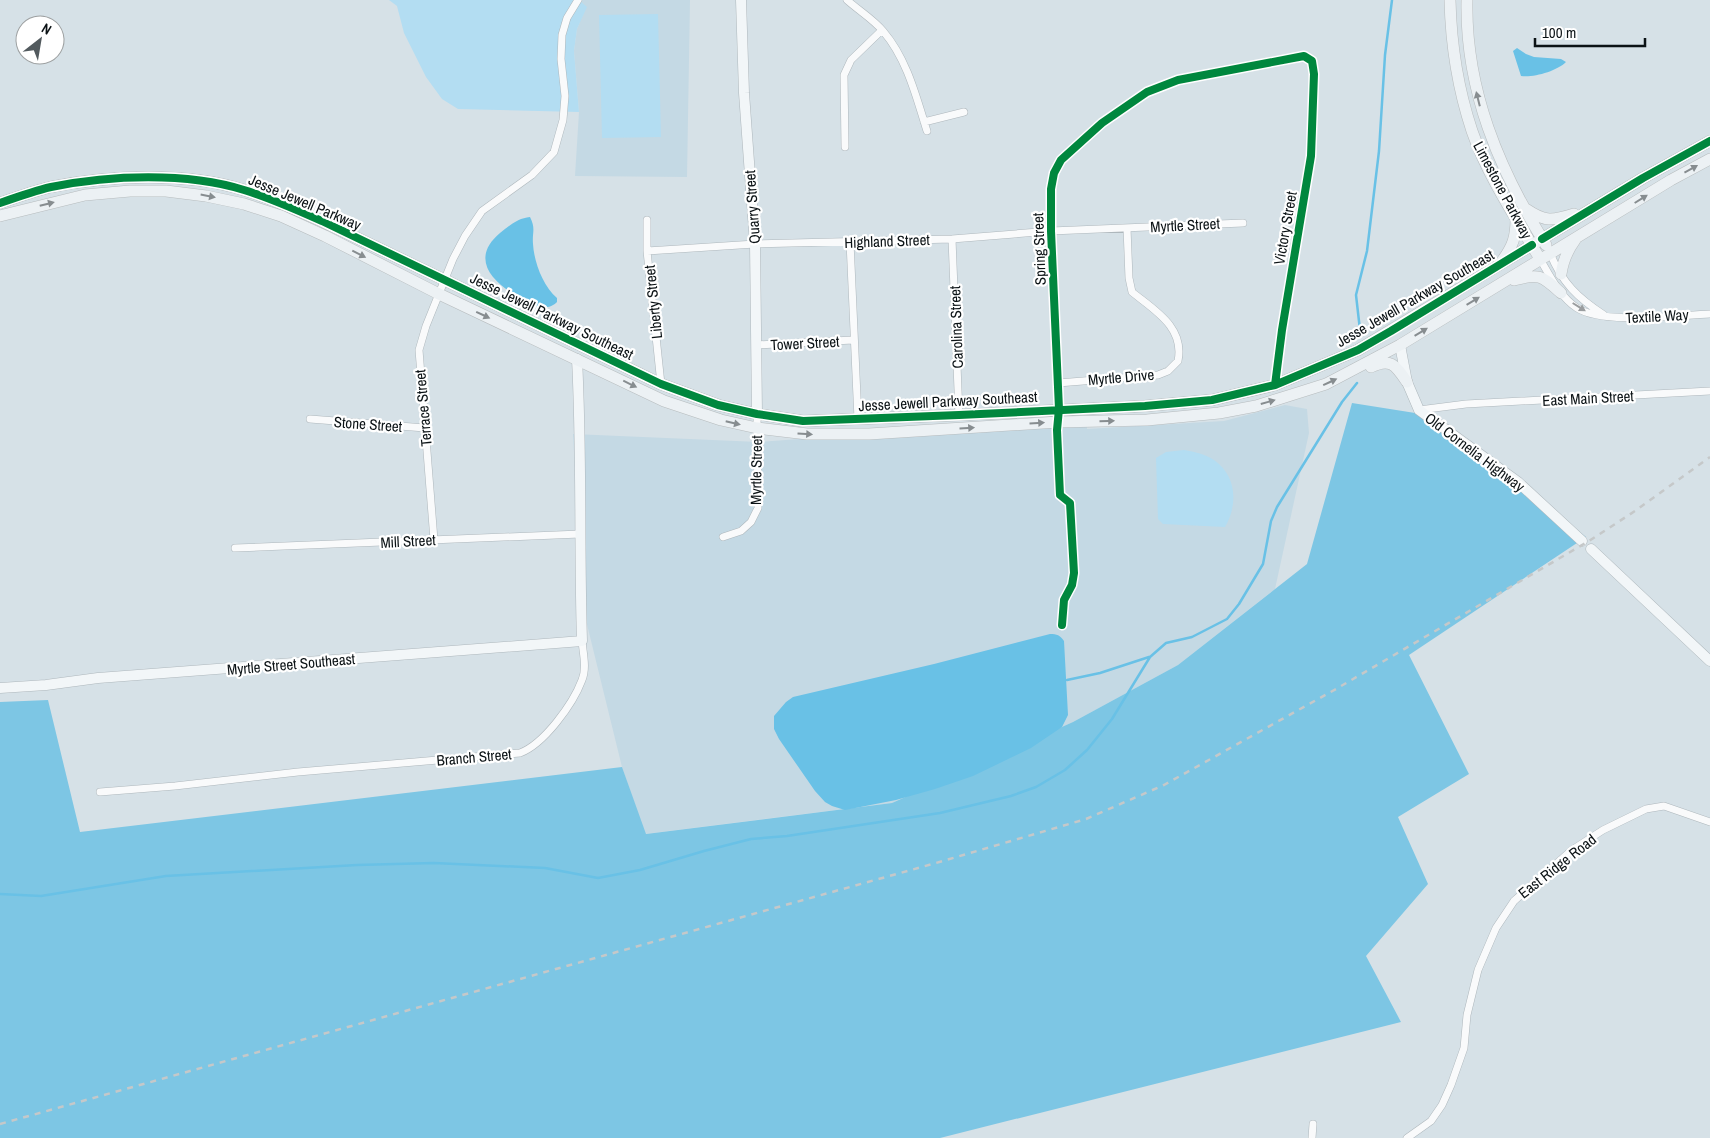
<svg xmlns="http://www.w3.org/2000/svg" width="1710" height="1138" viewBox="0 0 1710 1138" font-family="'Archivo Narrow',sans-serif">
	<style>
		.built { fill: #c4d9e4 }
		.green { fill: #b3ddf2 }
		.forest { fill: #7dc6e4 }
		.water { fill: #69c1e6 }
		.lines { fill: none; stroke-linecap: round; stroke-linejoin: round }
		.stream { stroke: #69c1e6; stroke-width: 2.5 }
		.street-casing { stroke: #aeb7bc; stroke-width: 8 }
		.secondary-casing { stroke: #aeb7bc; stroke-width: 11 }
		.primary-casing { stroke: #b7bcbe; stroke-width: 12 }
		.street { stroke: #f9fafb; stroke-width: 7 }
		.secondary { stroke: #f2f6f8; stroke-width: 10 }
		.primary { stroke: #ecf1f4; stroke-width: 11 }
		.rail { stroke: #c5c8c9; stroke-width: 2.5; stroke-dasharray: 6 6; stroke-linecap: butt }
		.cycleway-casing { stroke: #fff; stroke-width: 11 }
		.cycleway { stroke: #00873e; stroke-width: 8 }
		.oneway { fill: #878d90 }
		.oneway2 { fill: #9a9d9f }
		.labels { text-anchor: middle; dominant-baseline: central; stroke-width: 4.5; stroke-linejoin: round; paint-order: stroke }
		.street-label { font-size: 15px; fill: #0b1215; stroke: #fff }
	</style>
	<rect width="100%" height="100%" fill="#d6e1e7"/>
	<!-- built -->
	<path class="built" d="M 579,0 L 690,0 L 687,177 L 575,176 L 579,112 L 574,51 L 577,29 L 586,7 Z
		M 1285,405 L 1307,409 L 1309,433 L 1275,589 L 1178,665 L 1073,722 L 892,803 L 645,834 L 622,767 L 582,604 L 573,434 L 759,442 L 1087,418 L 1087,429 L 1224,421 Z"/>
	<!-- green -->
	<path class="green" d="M 389,0 L 579,0 L 587,7 L 577,29 L 574,51 L 579,112 L 458,109 L 442,99 L 426,77 L 404,33 L 397,6 Z
		M 658,14 L 661,137 L 602,138 L 599,15 Z
		M 1184,450 C 1195,452 1205,454 1214,460 C 1237,476 1238,505 1225,527 L 1163,524 L 1158,519 L 1156,458 L 1166,452 Z"/>
	<!-- forest -->
	<path class="forest" d="M 1352,403 L 1434,416 L 1586,537 L 1409,655 L 1469,774 L 1398,817 L 1428,884 L 1366,956 L 1401,1022 L 940,1138 L 0,1138 L 0,702 L 48,700 L 80,832 L 622,767 L 646,834 L 892,803 L 1073,722 L 1178,665 L 1307,564 Z"/>
	<!-- water -->
	<path class="water" d="M 1517,48 L 1526,54 L 1534,57 L 1561,59 L 1566,62 C 1557,71 1533,78 1521,76 L 1513,51 Z
		M 530,217 C 536,229 532,232 533,244 C 534,262 543,286 557,298 L 557,302 C 554,305 549,308 544,307 C 535,307 527,301 519,297 C 493,283 469,259 500,233 C 509,226 518,218 530,217 Z
		M 1050,634 C 1057,634 1060,635 1064,641 L 1068,715 L 1062,727 L 1031,748 L 973,776 L 935,789 L 896,800 L 845,810 L 832,806 L 825,802 L 815,791 L 779,739 L 774,729 L 774,716 L 786,702 L 793,697 L 934,664 Z"/>
	<g class="lines">
		<!-- stream -->
		<path class="stream" d="M 1360,330 L 1356,295 L 1367,251 L 1379,151 L 1385,55 L 1392,0
			M 1067,680 L 1100,673 L 1149,657
			M 0,894 L 41,896 L 166,876 L 357,865 L 434,863 L 545,868 L 598,878 L 640,870 L 704,851 L 751,839 L 787,836 L 940,813 L 1011,796 L 1036,787 L 1065,770 L 1087,750 L 1112,719 L 1150,657 L 1166,643 L 1192,637 L 1227,619 L 1239,604 L 1263,564 L 1271,521 L 1277,507 L 1342,402 L 1357,383"/>
		<!-- street casing -->
		<g class="street-casing">
			<path id="street" d="M 847,0 C 858,10 873,19 883,31 C 907,59 916,96 927,131
				M 924,122 L 964,112
				M 845,147 L 844,75 L 851,60 L 882,30
				M 647,220 L 647,251 L 661,384
				M 952,239 L 959,415
				M 850,242 L 858,419
				M 647,251 L 755,244 L 952,239 L 1051,231 L 1243,223
				M 1550,253 C 1562,283 1578,298 1604,315
				M 1540,259 C 1550,276 1560,297 1577,308 C 1604,325 1677,315 1710,314
				M 756,345 L 853,340
				M 1058,383 L 1158,375 L 1168,371 L 1178,361 C 1185,327 1154,310 1132,292 L 1129,278 L 1127,228
				M 1419,410 L 1466,404 L 1710,391
				M 310,419 L 425,428
				M 723,537 L 741,531 L 751,522 L 758,508 L 757,414
				M 434,540 L 419,350 L 426,326 L 453,259 L 465,236 L 482,211 L 532,175 L 554,152 L 563,120 L 565,96 L 561,59 L 562,35 L 567,18 L 578,0
				M 235,548 L 580,534
				M 1062,625 L 1064,600 L 1072,585 L 1074,573 L 1070,503 L 1060,495 L 1057,430 L 1059,409 L 1051,231 L 1051,189 L 1054,173 L 1061,160 L 1102,123 L 1147,92 L 1178,80 L 1304,56 L 1312,61 L 1314,74 L 1311,156 L 1282,330 L 1275,385
				M 100,792 L 175,786 L 298,772 L 520,753 C 544,744 573,704 582,680 C 587,668 583,653 582,641
				M 1312,1138 L 1313,1124
				M 1407,1138 L 1431,1121 L 1442,1105 L 1451,1085 L 1464,1048 L 1467,1015 L 1478,970 L 1496,928 L 1514,901 L 1572,850 L 1603,830 L 1646,809 L 1664,806 L 1710,822"/>
		</g>
		<!-- secondary casing -->
		<g class="secondary-casing">
			<path id="secondary" d="M 741,0 L 744,93 L 755,244 L 757,414
				M 1400,345 L 1407,382 L 1419,410 L 1518,482 L 1582,541
				M 1591,549 L 1710,661
				M 0,688 L 46,685 L 98,678 L 582,641 C 579,547 582,453 577,359"/>
		</g>
		<!-- primary casing -->
		<g class="primary-casing">
			<path id="primary" d="M 1450,0 C 1451,45 1458,89 1472,131 C 1488,177 1516,218 1540,259
				M 1467,0 C 1465,89 1499,170 1546,245
				M 0,203 C 17,197 34,191 51,187 C 110,175 187,172 244,190 C 271,198 297,210 322,221 L 661,384 L 718,405 L 757,414 L 803,421 L 959,415 L 1145,406 L 1212,400 L 1275,385 L 1358,350 L 1643,178 L 1710,141
				M 1526,209 C 1545,222 1552,221 1574,214
				M 0,216 L 85,195 L 130,191 L 166,191 L 206,196 L 244,204 L 281,216 L 325,236 L 439,294 L 664,401 L 721,420 L 757,428 L 807,434 L 869,434 L 1058,422 L 1147,420 L 1219,413 L 1256,406 L 1288,396 L 1326,384 L 1400,345 L 1671,180 L 1710,159
				M 1502,261 C 1513,246 1516,237 1516,219
				M 1561,274 C 1563,260 1567,251 1575,240
				M 1514,280 C 1540,273 1542,276 1561,293
				M 1371,367 C 1391,357 1396,366 1407,382"/>
		</g>
		<!-- street -->
		<use href="#street" class="street"/>
		<!-- secondary -->
		<use href="#secondary" class="secondary"/>
		<!-- primary -->
		<use href="#primary" class="primary"/>
		<!-- rail -->
		<path class="rail" d="M 0,1124 L 936,863 L 1086,819 L 1164,785 L 1336,689 L 1589,541 L 1635,511 L 1710,457"/>
		<!-- cycleway casing -->
		<g class="cycleway-casing">
			<path id="cycleway" d="M 0,203 C 17,197 34,191 51,187 C 110,175 187,172 244,190 C 271,198 297,210 322,221 L 661,384 L 718,405 L 757,414 L 803,421 L 959,415 L 1145,406 L 1212,400 L 1275,385 L 1358,350 L 1391,331 L 1532,245
				M 1542,239 L 1643,178 L 1710,141
				M 1062,625 L 1064,600 L 1072,585 L 1074,573 L 1070,503 L 1060,495 L 1057,430 L 1059,409 L 1051,231 L 1051,189 L 1054,173 L 1061,160 L 1102,123 L 1147,92 L 1178,80 L 1304,56 L 1312,61 L 1314,74 L 1311,156 L 1282,330 L 1275,385"/>
		</g>
		<!-- cycleway -->
		<use href="#cycleway" class="cycleway"/>
	</g>
	<!-- one-way arrows -->
	<defs><path id="oneway-solid" d="M-6-.8H1V-3.2L6.5 0L1 3.2V.8H-6Z" transform="scale(1.25)"/></defs>
	<g class="oneway">
		<use href="#oneway-solid" transform="translate(1478 99) rotate(-104)"/>
		<use href="#oneway-solid" transform="translate(1691 169) rotate(-29)"/>
		<use href="#oneway-solid" transform="translate(208 196) rotate(11)"/>
		<use href="#oneway-solid" transform="translate(1641 199) rotate(-32)"/>
		<use href="#oneway-solid" transform="translate(47 204) rotate(-14)"/>
		<use href="#oneway-solid" transform="translate(359 254) rotate(27)"/>
		<use href="#oneway-solid" transform="translate(1473 301) rotate(-31)"/>
		<use href="#oneway-solid" transform="translate(483 315) rotate(25)"/>
		<use href="#oneway-solid" transform="translate(1421 332) rotate(-31)"/>
		<use href="#oneway-solid" transform="translate(1330 382) rotate(-25)"/>
		<use href="#oneway-solid" transform="translate(630 384) rotate(26)"/>
		<use href="#oneway-solid" transform="translate(1268 402) rotate(-16)"/>
		<use href="#oneway-solid" transform="translate(1107 421) rotate(-1)"/>
		<use href="#oneway-solid" transform="translate(733 423) rotate(13)"/>
		<use href="#oneway-solid" transform="translate(1037 423) rotate(-4)"/>
		<use href="#oneway-solid" transform="translate(967 428) rotate(-4)"/>
		<use href="#oneway-solid" transform="translate(805 434) rotate(4)"/>
	</g>
	<use class="oneway2" href="#oneway-solid" transform="translate(1579 307) rotate(32)"/>
	<g class="labels">
		<!-- street labels -->
		<g class="street-label">
			<text transform="translate(1503 190) rotate(62)">Limestone Parkway</text>
			<text transform="translate(305 202) rotate(23)">Jesse Jewell Parkway</text>
			<text transform="translate(752 207) rotate(-94)">Quarry Street</text>
			<text transform="translate(1185 225) rotate(-3)">Myrtle Street</text>
			<text transform="translate(1285 228) rotate(-80)">Victory Street</text>
			<text transform="translate(887 241) rotate(-2)">Highland Street</text>
			<text transform="translate(1039 249) rotate(-92)">Spring Street</text>
			<text transform="translate(1415 298) rotate(-30)">Jesse Jewell Parkway Southeast</text>
			<text transform="translate(653 302) rotate(-96)">Liberty Street</text>
			<text transform="translate(552 316) rotate(26)">Jesse Jewell Parkway Southeast</text>
			<text transform="translate(1657 316) rotate(-3)">Textile Way</text>
			<text transform="translate(956 327) rotate(-92)">Carolina Street</text>
			<text transform="translate(805 343) rotate(-3)">Tower Street</text>
			<text transform="translate(1121 377) rotate(-5)">Myrtle Drive</text>
			<text transform="translate(1588 398) rotate(-3)">East Main Street</text>
			<text transform="translate(948 401) rotate(-3)">Jesse Jewell Parkway Southeast</text>
			<text transform="translate(423 408) rotate(-95)">Terrace Street</text>
			<text transform="translate(368 424) rotate(4)">Stone Street</text>
			<text transform="translate(1475 452) rotate(37)">Old Cornelia Highway</text>
			<text transform="translate(756 470) rotate(-89)">Myrtle Street</text>
			<text transform="translate(408 541) rotate(-3)">Mill Street</text>
			<text transform="translate(291 664) rotate(-5)">Myrtle Street Southeast</text>
			<text transform="translate(474 757) rotate(-5)">Branch Street</text>
			<text transform="translate(1557 866) rotate(-38)">East Ridge Road</text>
		</g>
	</g>
	<!-- north arrow -->
	<g transform="translate(40 40) rotate(31)"><circle r="24" fill="#ffffff" stroke="#9da0a1"/>
	<path d="M0-4L9 19L0 12L-9 19Z" fill="#525a5e"/>
	<text y="-8" font-size="14" font-weight="bold" text-anchor="middle" fill="#0b1215">N</text>
	</g>
	<!-- scale -->
	<path d="M1535 38v8h110v-8" fill="none" stroke="#0b1215" stroke-width="2.5"/>
	<text x="1542" y="38" font-size="15" fill="#0b1215" stroke="#ffffff" stroke-width="4" paint-order="stroke">100 m</text>
</svg>
